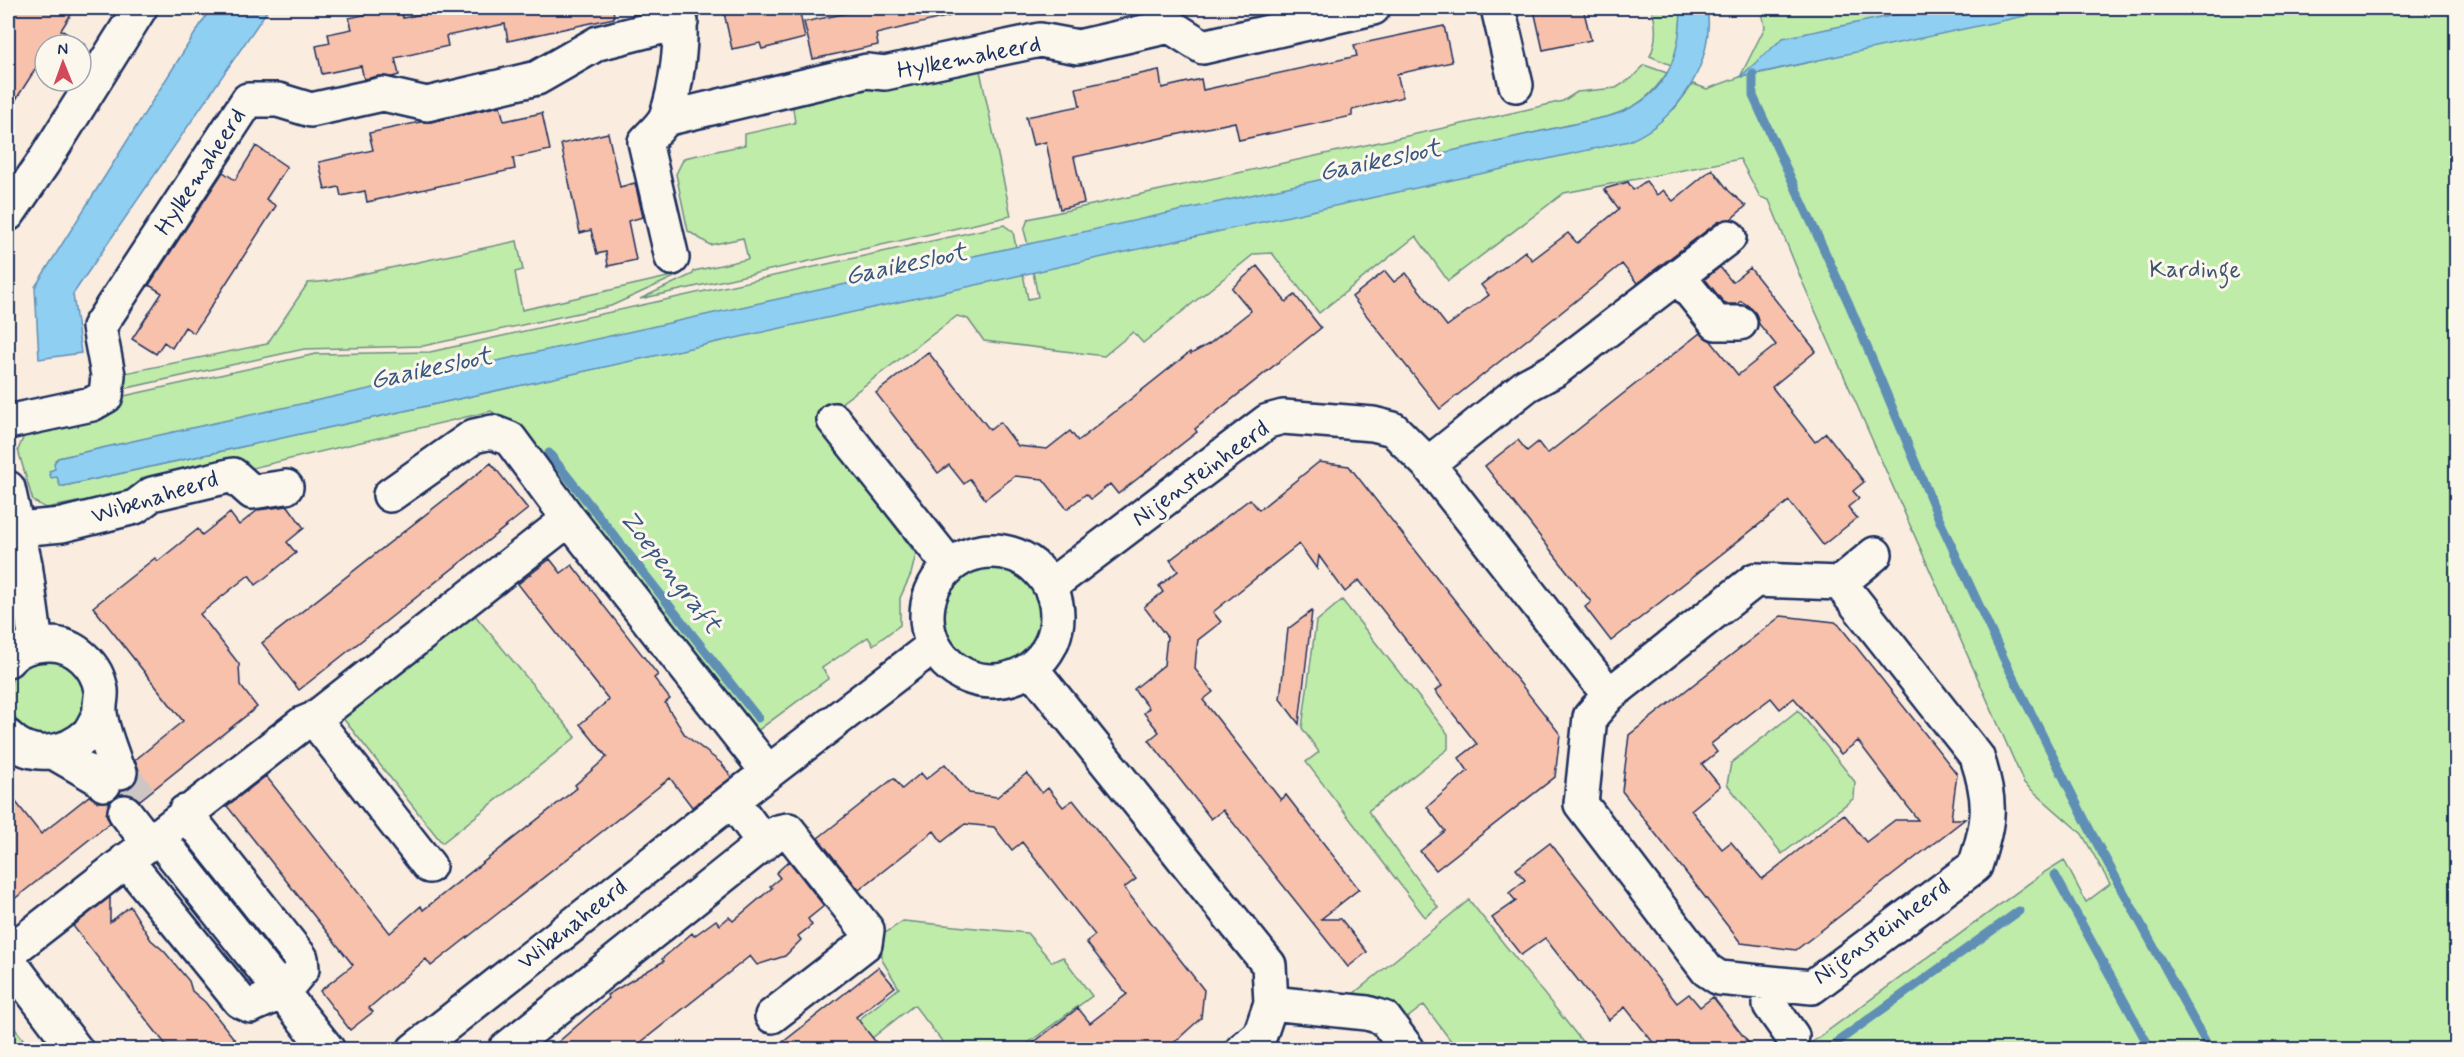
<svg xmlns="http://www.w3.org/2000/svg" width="2464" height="1057" viewBox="0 0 2464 1057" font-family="Mynerve,sans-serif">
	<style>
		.green { fill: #c0eca9; stroke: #6e8e84; stroke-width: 1.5; fill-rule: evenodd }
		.water { fill: #8fcff1; stroke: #618fb6; stroke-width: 1.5 }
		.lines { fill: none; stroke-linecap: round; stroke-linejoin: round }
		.stream { stroke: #618fb6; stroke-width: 9 }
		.building { fill: #f8c1ab; stroke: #1b2f5e; stroke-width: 1.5; fill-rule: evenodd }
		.minor-tunnel { stroke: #cdc6c5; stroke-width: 33; stroke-dasharray: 33 16; stroke-linecap: butt }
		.minor-casing { stroke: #1b2f5e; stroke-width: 38 }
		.minor { stroke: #fbf7ec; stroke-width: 33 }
		.labels { text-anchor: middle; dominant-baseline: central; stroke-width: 6; stroke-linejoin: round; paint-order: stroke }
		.street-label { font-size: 24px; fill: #1b2f5e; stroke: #fbf7ec }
		.park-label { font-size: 24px; fill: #3c556d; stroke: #fbf7ec }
		.water-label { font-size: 26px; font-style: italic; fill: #385783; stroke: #fbf7ec }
	</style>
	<rect width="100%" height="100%" fill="#faecdf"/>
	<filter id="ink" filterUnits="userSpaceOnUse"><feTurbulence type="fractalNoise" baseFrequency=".0167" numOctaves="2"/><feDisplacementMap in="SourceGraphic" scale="12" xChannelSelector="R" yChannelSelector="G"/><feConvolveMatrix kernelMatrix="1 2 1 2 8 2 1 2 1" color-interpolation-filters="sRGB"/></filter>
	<g filter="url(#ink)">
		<!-- green -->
		<path class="green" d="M 1651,8 L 1681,8 L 1680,41 L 1671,65 L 1650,56 C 1657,41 1657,23 1651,8 Z
			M 1761,8 L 2456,8 L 2456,1049 L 1803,1049 L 2043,873 L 2064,860 L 2086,902 L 2110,884 L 2082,834 L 2024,783 L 1802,281 L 1769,200 L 1760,197 L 1740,159 L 1564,193 L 1448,281 L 1416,236 L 1319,313 L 1272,253 L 1254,254 L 1143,343 L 1133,332 L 1104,356 L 984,341 L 968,319 L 957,316 L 816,422 L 916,554 L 911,574 L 900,598 L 900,625 L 873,645 L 868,637 L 822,668 L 829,678 L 753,734 L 518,433 L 506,420 L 491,411 L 80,509 L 77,502 L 46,508 L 33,501 L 18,450 L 24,436 L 33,434 L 30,426 L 115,398 L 316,354 L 430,352 L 1004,225 L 1013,232 L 1016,247 L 58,458 L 55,460 L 57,476 L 64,486 L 1023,274 L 1028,299 L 1038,297 L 1033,272 L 1674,109 L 1693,84 L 1707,89 L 1740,77 L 1765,27 ZM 1804,34 L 1815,61 L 1742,77 Z
			M 1644,65 L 1667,73 C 1651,96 1638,108 1610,116 L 1028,245 L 1024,230 L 1028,219 L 1494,117 L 1563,101 L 1577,92 L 1616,88 L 1632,78 Z
			M 979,66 L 1011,216 L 640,299 L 693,274 L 694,271 L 748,259 L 743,238 L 710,245 L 688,231 L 676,174 L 684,158 L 745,145 L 745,134 L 795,123 L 792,101 L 867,84 L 875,90 Z
			M 517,241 L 523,270 L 515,272 L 522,310 L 681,274 L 611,306 L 423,346 L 304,349 L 118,390 L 115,375 L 267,344 L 308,283 L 329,281 Z
			M944 617a49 49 0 1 1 98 0a49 49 0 1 1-98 0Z
			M 1342,600 L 1448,734 L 1448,749 L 1368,811 L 1438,907 L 1425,917 L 1306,762 L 1319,752 L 1302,728 L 1316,622 Z
			M 469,608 L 576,737 L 442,843 L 338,712 Z
			M 55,656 L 83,673 L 87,713 L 61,736 C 50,736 38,737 28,731 C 7,718 1,682 23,666 C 31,660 45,659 55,656 Z
			M 1798,710 L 1855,782 L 1854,798 L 1782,854 L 1727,784 L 1731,763 Z
			M 1469,900 L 1588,1049 L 1457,1049 L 1424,1005 L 1402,1022 L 1348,998 Z
			M 903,921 L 1027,933 L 1052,962 L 1063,957 L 1092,996 L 1020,1049 L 948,1049 L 914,1005 L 858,1049 L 820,1050 L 899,988 L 882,960 L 881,936 Z
			M 8,1020 L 31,1049 L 8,1049 Z"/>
		<!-- water -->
		<path class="water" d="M 211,8 L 269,8 L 73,294 L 81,353 L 39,359 L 35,287 Z
			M 1681,8 L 1707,8 C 1716,61 1678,121 1629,141 L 64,486 L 60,486 L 57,477 L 51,478 L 49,471 L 55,469 L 54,463 L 58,458 L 137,440 L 1610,116 C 1665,99 1680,61 1681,8 Z
			M 1929,8 L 2062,8 L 1740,77 L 1783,38 Z"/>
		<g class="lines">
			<!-- stream -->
			<path class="stream" d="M 1753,74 L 1753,96 L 1849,304 L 1939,519 L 2004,659 L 2093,836 L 2210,1050
				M 549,453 L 758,718
				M 2055,875 L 2151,1050
				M 1826,1050 L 2019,911"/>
		</g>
		<!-- building -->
		<path class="building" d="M 8,8 L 75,8 L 61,30 L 85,45 L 45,45 L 45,54 L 8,112 Z
			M 396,8 L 400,8 L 403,18 L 449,8 L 613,8 L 614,18 L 508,41 L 505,24 L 446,36 L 448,46 L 395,58 L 399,75 L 392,77 L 379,76 L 364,79 L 361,66 L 322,74 L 316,46 L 330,43 L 328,34 L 352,29 L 349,18 Z
			M 723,8 L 799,8 L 805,38 L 762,49 L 760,43 L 732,49 Z
			M 872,8 L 949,8 L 950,16 L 876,34 L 878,45 L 813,59 L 804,22 Z
			M 1547,8 L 1583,8 L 1591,40 L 1543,50 L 1534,10 Z
			M 1444,26 L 1452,62 L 1397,74 L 1403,97 L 1352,110 L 1352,116 L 1239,140 L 1235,122 L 1074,157 L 1084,203 L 1060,209 L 1046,142 L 1033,145 L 1026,117 L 1080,106 L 1076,88 L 1159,70 L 1162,88 L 1201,79 L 1203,90 L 1357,56 L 1354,45 Z
			M 500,106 L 504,121 L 542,113 L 550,150 L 513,158 L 515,169 L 367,202 L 365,191 L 341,196 L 339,187 L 325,190 L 319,162 L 373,150 L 369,133 L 420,122 L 431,122 Z
			M 608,133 L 620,187 L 635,183 L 643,217 L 628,221 L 636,260 L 608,266 L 606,252 L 597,254 L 591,230 L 580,233 L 561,144 Z
			M 256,146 L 287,167 L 266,199 L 276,206 L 194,333 L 185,327 L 172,348 L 164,342 L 156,354 L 132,339 L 162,293 L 149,285 L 223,172 L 235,180 Z
			M 1712,169 L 1729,191 L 1746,206 L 1731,219 L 1718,222 L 1637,283 L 1622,264 L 1440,409 L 1352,297 L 1385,271 L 1394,282 L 1406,273 L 1447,326 L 1489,295 L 1481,285 L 1525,251 L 1532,260 L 1568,233 L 1577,243 L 1619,209 L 1604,189 L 1628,182 L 1633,190 L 1646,181 L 1657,195 L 1663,190 L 1673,201 Z
			M 1257,266 L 1286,302 L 1295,295 L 1321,328 L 1195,429 L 1197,432 L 1118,494 L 1110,484 L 1091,499 L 1086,494 L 1067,509 L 1043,479 L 1015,476 L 985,499 L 970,479 L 964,484 L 949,465 L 938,473 L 876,393 L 928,352 L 990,430 L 1000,422 L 1018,446 L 1047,449 L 1070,431 L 1078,441 L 1190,352 L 1191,354 L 1209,344 L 1251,311 L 1232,288 Z
			M 1720,267 L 1732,282 L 1750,268 L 1816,351 L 1772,387 L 1815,442 L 1826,433 L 1864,482 L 1853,491 L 1859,498 L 1848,507 L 1857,518 L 1823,545 L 1789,501 L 1611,641 L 1585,607 L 1591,602 L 1485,466 L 1518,440 L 1527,451 L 1538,442 L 1547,454 L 1700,333 L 1711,341 L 1738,375 L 1776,345 L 1759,324 L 1756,314 L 1750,307 L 1741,301 L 1737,304 L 1725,304 L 1705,279 Z
			M 1319,462 L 1349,466 L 1560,734 L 1555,777 L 1436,870 L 1420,851 L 1445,831 L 1427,807 L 1468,771 L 1459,758 L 1477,744 L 1435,691 L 1442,686 L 1359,580 L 1345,592 L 1319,556 L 1317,569 L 1299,544 L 1213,612 L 1221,622 L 1198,640 L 1196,655 L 1195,669 L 1213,692 L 1203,700 L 1281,800 L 1286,795 L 1359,889 L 1321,919 L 1341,919 L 1367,952 L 1348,967 L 1223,810 L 1211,819 L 1149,740 L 1159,732 L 1144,713 L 1149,708 L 1134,689 L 1164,665 L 1167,637 L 1144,607 L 1163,592 L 1159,586 L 1178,571 L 1170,560 L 1250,499 L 1259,510 Z
			M 491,463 L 528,509 L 299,690 L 262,643 Z
			M 288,506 L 304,528 L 287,542 L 296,553 L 256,585 L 249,575 L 200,614 L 239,664 L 240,685 L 257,707 L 140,800 L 132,795 L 118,795 L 122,790 L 132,786 L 137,779 L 139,770 L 135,760 L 183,721 L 93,607 L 155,558 L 158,561 L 198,529 L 202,535 L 230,513 L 239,525 L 258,510 Z
			M 550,559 L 561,573 L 572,565 L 658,675 L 654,678 L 670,699 L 665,703 L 685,735 L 721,763 L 732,777 L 692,807 L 670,778 L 431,966 L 426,959 L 369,1008 L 373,1012 L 350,1030 L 320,991 L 353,965 L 227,806 L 266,776 L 390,933 L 421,906 L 423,910 L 577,788 L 575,785 L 607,757 L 580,724 L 609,700 L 518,584 Z
			M 1312,611 L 1299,724 L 1280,699 L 1288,629 Z
			M 1781,616 L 1835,622 L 1839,625 L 1957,774 L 1951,819 L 1965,819 L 1796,950 L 1741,943 L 1622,791 L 1629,735 ZM 1771,698 L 1780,709 L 1794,698 L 1841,754 L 1858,741 L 1918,820 L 1895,820 L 1866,842 L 1844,814 L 1762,879 L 1731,842 L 1722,849 L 1691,810 L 1720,786 L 1702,764 L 1717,752 L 1711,744 Z
			M 945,764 L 969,793 L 997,797 L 1027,773 L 1042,793 L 1048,788 L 1063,807 L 1073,800 L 1136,879 L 1124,888 L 1204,990 L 1201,1018 L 1166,1050 L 1024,1050 L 1078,1008 L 1090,1023 L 1127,994 L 1086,942 L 1095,935 L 1022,842 L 1012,850 L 994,827 L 965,824 L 942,842 L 934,831 L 859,890 L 818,838 L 894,778 L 902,789 L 921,773 L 926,779 Z
			M 8,792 L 41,834 L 89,796 L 98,802 L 111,801 L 106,814 L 110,823 L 8,904 Z
			M 1550,843 L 1677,1003 L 1689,994 L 1700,1007 L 1713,997 L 1754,1050 L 1659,1050 L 1625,1007 L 1609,1020 L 1545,938 L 1521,955 L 1492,918 L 1516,901 L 1509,893 L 1525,880 L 1516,869 Z
			M 789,861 L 824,906 L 808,919 L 812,925 L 798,936 L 801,940 L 785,956 L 757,965 L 750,956 L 631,1050 L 549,1050 L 609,998 L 607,995 L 664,961 L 662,959 L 692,933 L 694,936 L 716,920 L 720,925 L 729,917 L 733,921 L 772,888 L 770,886 L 780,878 L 776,873 Z
			M 110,897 L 110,922 L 130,906 L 151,940 L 164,951 L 189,981 L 192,991 L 205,1002 L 243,1050 L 170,1050 L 73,926 Z
			M 878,967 L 895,987 L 856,1017 L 882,1050 L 773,1050 Z"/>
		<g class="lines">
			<!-- minor-tunnel -->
			<path class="minor-tunnel" d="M 120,772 L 141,799"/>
			<!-- minor casing -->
			<g class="minor-casing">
				<path id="minor" d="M 1498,8 L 1516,85
					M 665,119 L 867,71 L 885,73 L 1040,40 L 1078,47 L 1170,26 L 1203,47 L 1373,8
					M 8,214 L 43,163 L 140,8
					M 672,258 L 645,142 C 651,135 662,126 666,117 C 676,91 684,35 678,8
					M 1679,277 L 1716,323 L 1740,323
					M 834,420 L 950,566
					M 8,422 L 92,404 L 106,396 L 108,375 L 99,327 L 248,100 L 278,100 L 311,110 L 383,94 L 427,104 L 537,78 L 598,43 L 681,22
					M 1428,464 L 1527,385 L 1555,370 L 1729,237
					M 8,488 L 25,564 L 36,644
					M 390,495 L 474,436 L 492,432 L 510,439 L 569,519 L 768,772
					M 18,529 L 62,525 L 135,507 L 152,494 L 233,475 L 252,492 L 286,487
					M927 616a65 65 0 1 1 130 0a65 65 0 1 1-130 0Z
					M 1755,580 L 1840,583 L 1977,757 C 1992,802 1990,821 1975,866 L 1812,987 L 1719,978 L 1707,970 L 1581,804 L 1590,717 L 1609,695 Z
					M 1840,583 L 1875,554
					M 1050,586 L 1268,421 L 1283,417 L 1373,424 L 1393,429 L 1428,464 L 1609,695
					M 8,660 C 18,648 34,644 50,644 C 75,644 97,665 101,690 C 102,697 99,705 100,713 C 102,731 111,750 116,767 L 120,772
					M 1031,668 L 1269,965 L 1271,1003 L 1260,1035 L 1242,1050
					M 314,719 L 569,519
					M 8,737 C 30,760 66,755 88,734 C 93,728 96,720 100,713
					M 55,753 L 100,779 L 104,784
					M 125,812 L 148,842
					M 157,835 L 328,1050
					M 764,843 L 778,832 L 788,830 L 867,930 L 865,944 L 772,1016
					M 126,860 L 240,1001 L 251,1006 L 283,992 L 302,969 L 301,958 L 185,812
					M 1770,983 L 1770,1005 L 1792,1036
					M 1271,1003 L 1367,1013 L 1384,1018 L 1408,1050
					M 76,1050 L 8,960 L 12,950 L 302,724 L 314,719 L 429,866
					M 414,1050 L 732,800 L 933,646
					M 505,1050 L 764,843 L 732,800"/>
			</g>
			<!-- minor -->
			<use href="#minor" class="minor"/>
		</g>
	</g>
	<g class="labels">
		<!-- street labels -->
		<g class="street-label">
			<text transform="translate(969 58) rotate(-11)">Hylkemaheerd</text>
			<text transform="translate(201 172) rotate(-57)">Hylkemaheerd</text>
			<text transform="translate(1201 474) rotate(-36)">Nijensteinheerd</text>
			<text transform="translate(155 498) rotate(-17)">Wibenaheerd</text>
			<text transform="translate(573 925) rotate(-38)">Wibenaheerd</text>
			<text transform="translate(1882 932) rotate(-36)">Nijensteinheerd</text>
		</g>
		<!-- park labels -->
		<g class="park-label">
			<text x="2195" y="270">Kardinge</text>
		</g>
		<!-- water labels -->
		<g class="water-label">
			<text transform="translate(1380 161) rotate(-12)">Gaaikesloot</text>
			<text transform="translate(906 265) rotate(-12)">Gaaikesloot</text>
			<text transform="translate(431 369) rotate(-12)">Gaaikesloot</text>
			<text transform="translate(670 572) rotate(52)">Zoepengraft</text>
		</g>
	</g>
	<!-- margin -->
	<rect width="2464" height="1057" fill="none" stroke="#fbf7ec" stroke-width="30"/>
	<rect x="15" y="15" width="2434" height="1027" fill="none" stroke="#1b2f5e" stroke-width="2" filter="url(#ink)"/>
	<!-- north arrow -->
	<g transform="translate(63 63) rotate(359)"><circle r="28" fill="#fbf7ec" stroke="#a1a7b3" stroke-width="1.5"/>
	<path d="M0-4.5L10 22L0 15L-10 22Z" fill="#d1495b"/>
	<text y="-9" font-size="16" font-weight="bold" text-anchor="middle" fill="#1b2f5e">N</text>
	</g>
</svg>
